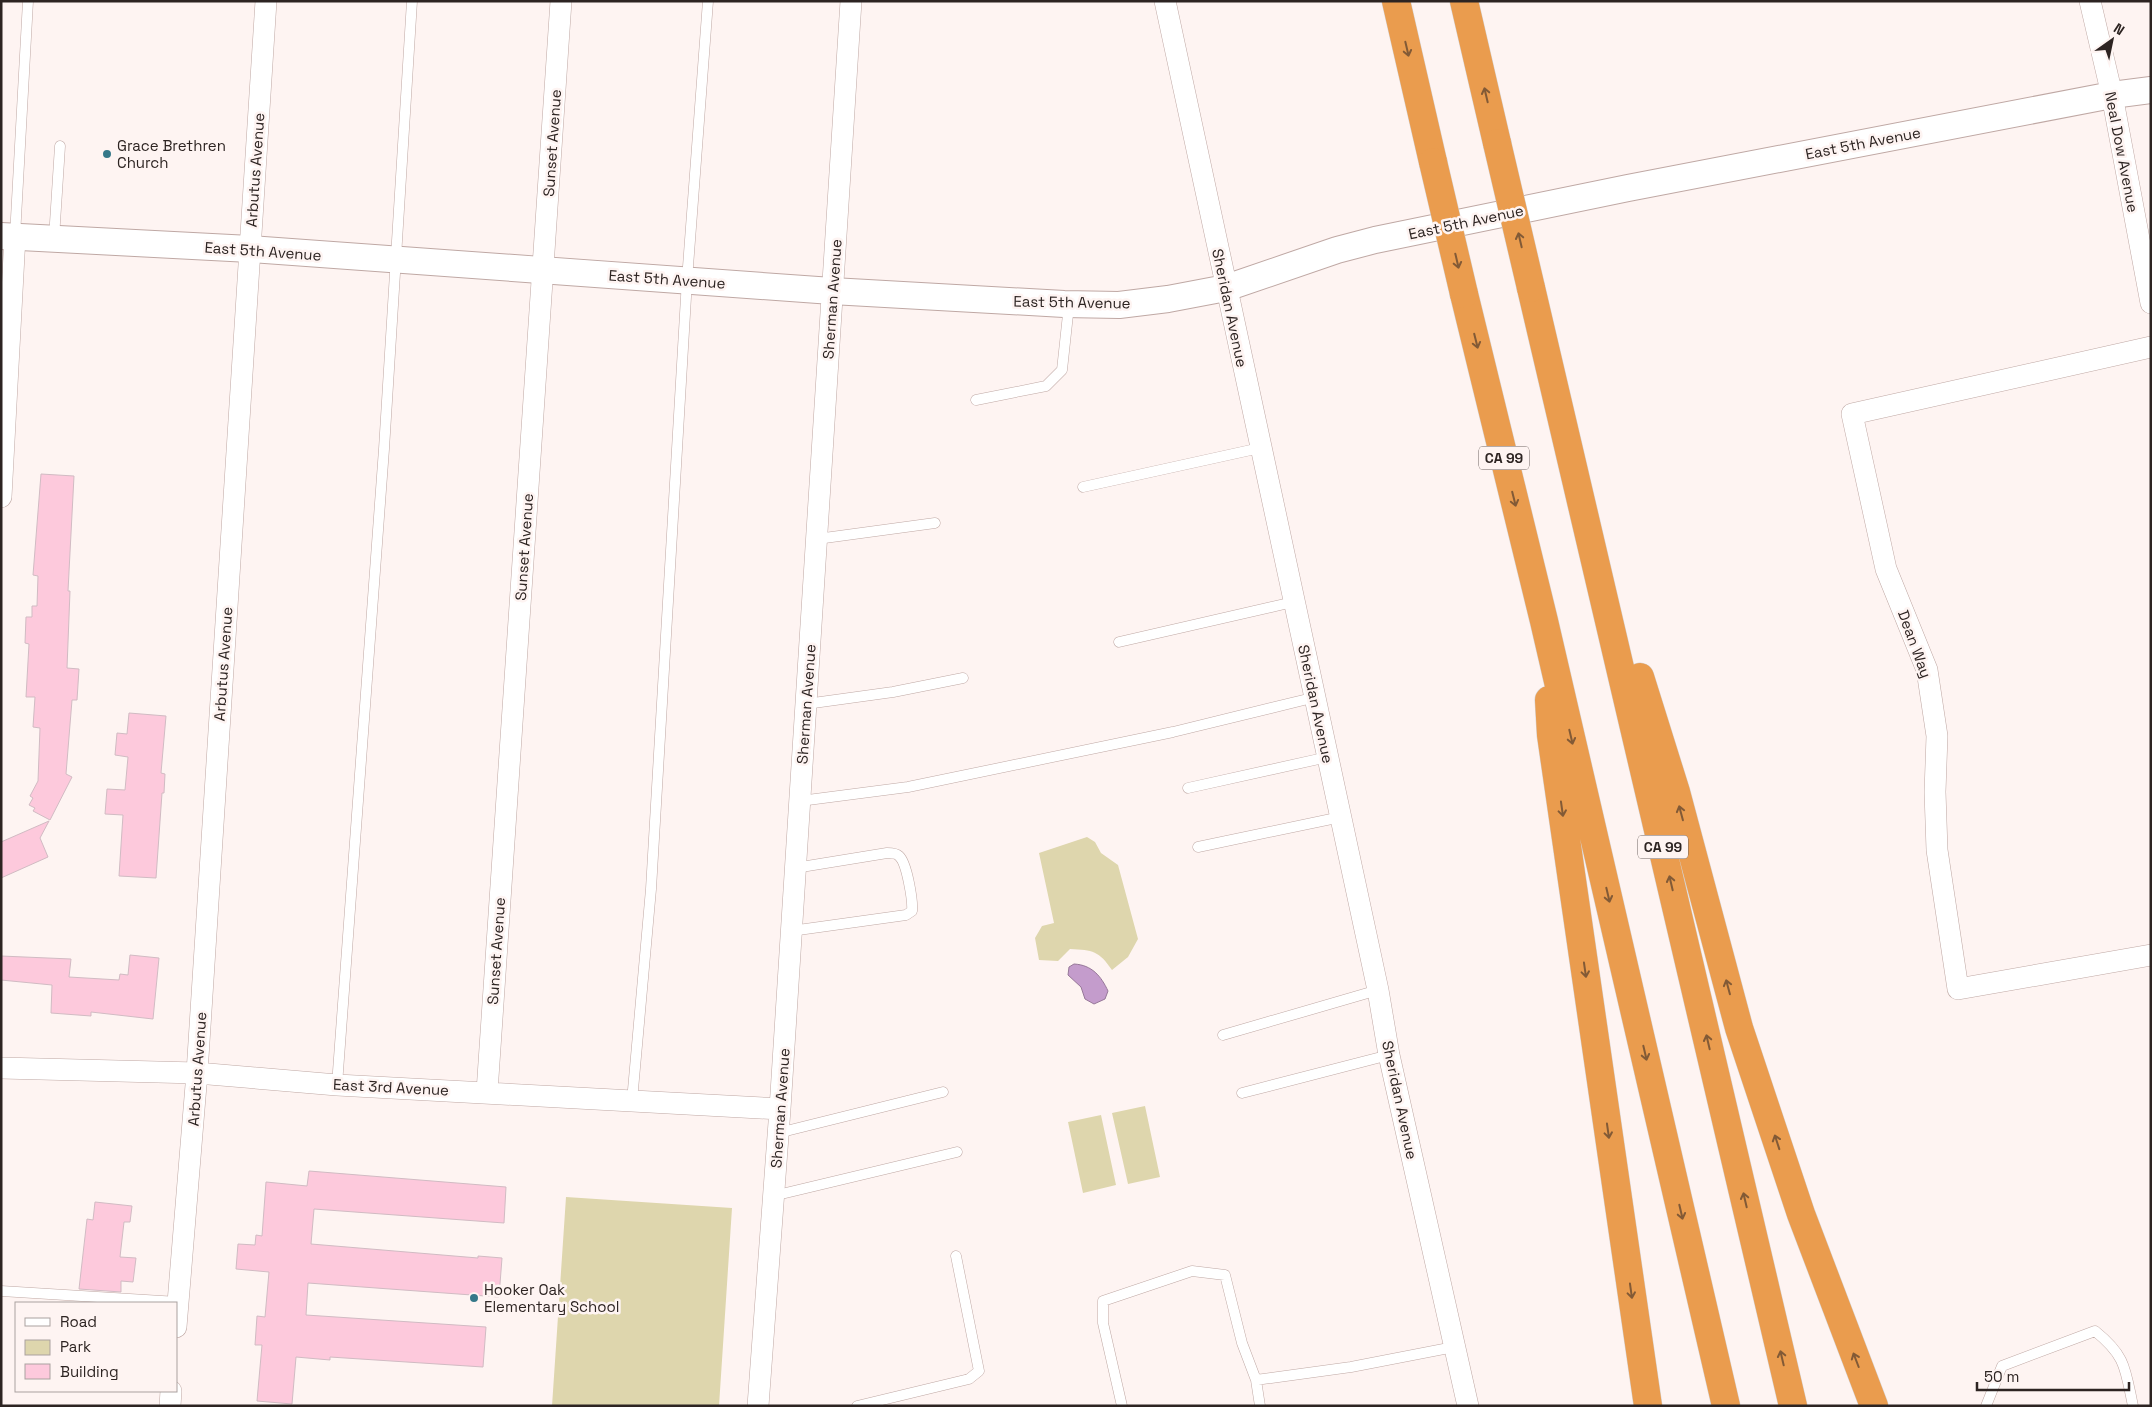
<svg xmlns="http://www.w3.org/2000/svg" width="2152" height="1407" viewBox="0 0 2152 1407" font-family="'Space Grotesk',sans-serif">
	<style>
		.green { fill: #ded6ad }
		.water { fill: #c49ccc; stroke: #977899 }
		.building { fill: #fdc9dc; stroke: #d1bbc3 }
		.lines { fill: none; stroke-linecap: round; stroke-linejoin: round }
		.service-casing { stroke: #bfa8a4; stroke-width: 11 }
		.minor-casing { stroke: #bfa8a4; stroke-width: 22 }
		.tertiary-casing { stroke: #bfa8a4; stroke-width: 28 }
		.motorway-casing { stroke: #d5d3d3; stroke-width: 29 }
		.service { stroke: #fff; stroke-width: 10 }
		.minor { stroke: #fff; stroke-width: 21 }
		.tertiary { stroke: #fff; stroke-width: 26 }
		.motorway { stroke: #ea9c4e; stroke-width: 28 }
		.motorway-bridge-casing { stroke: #d5d3d3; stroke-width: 29; stroke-linecap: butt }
		.motorway-bridge { stroke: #ea9c4e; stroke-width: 28 }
		.oneway { stroke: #825a36 }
		.poi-dot { fill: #357889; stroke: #fef4f2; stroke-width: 2 }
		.labels { text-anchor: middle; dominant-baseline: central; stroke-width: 5; stroke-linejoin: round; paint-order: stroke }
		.shield { fill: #fef4f2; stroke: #6c6260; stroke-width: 1 }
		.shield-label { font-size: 14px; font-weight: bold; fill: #2d2422 }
		.street-label { font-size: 15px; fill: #2d2422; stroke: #fef4f2 }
		.poi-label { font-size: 15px; fill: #2d2422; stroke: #fef4f2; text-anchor: start }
	</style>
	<rect width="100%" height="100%" fill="#fef4f2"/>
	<!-- green -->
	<path class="green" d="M 1087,837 L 1095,842 L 1101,853 L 1118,865 L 1138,939 L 1128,957 L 1112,970 C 1099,951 1093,950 1070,949 L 1058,961 L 1039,960 L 1035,938 L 1042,926 L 1054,923 L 1039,853 Z
		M 1145,1106 L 1160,1177 L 1128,1184 L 1112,1113 Z
		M 1101,1115 L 1116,1185 L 1083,1193 L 1068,1122 Z
		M 566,1197 L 732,1208 L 719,1406 L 552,1406 Z"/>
	<!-- water -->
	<path class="water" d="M 1074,964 C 1092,965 1101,976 1108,991 L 1105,999 L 1094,1004 L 1085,999 L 1081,987 L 1068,975 L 1069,967 Z"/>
	<!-- building -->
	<path class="building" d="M 41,474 L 74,476 L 68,591 L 70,591 L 67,668 L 79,669 L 77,700 L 72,700 L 66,774 L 72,777 L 50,820 L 33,811 L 35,808 L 29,805 L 33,798 L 30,796 L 38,781 L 40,728 L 33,727 L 35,697 L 26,697 L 29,644 L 25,643 L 26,617 L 32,617 L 32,606 L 37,606 L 38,576 L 33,575 Z
		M 129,713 L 166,716 L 161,773 L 165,774 L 164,793 L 162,793 L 156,878 L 119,876 L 123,815 L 105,814 L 107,789 L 125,790 L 128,757 L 115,755 L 117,733 L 127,734 Z
		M 49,821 L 40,838 L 48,857 L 1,878 L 1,842 Z
		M 130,955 L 159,958 L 153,1019 L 91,1012 L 91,1016 L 51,1013 L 52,985 L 1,980 L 1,956 L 71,959 L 69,977 L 119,980 L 120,974 L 128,975 Z
		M 309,1171 L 506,1187 L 504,1223 L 314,1209 L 311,1244 L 478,1258 L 478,1256 L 502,1258 L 499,1297 L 308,1283 L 306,1315 L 486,1327 L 483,1367 L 330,1357 L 330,1360 L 296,1357 L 292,1404 L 257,1401 L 262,1345 L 255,1345 L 257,1316 L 265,1317 L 269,1272 L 236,1269 L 238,1244 L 255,1245 L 256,1235 L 262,1236 L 266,1182 L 307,1186 Z
		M 95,1202 L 132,1206 L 130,1222 L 124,1222 L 120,1257 L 136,1258 L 133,1282 L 121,1281 L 121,1292 L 79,1289 L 87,1219 L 93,1220 Z"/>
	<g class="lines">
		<!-- service casing -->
		<g class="service-casing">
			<path id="service" d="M 15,236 L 28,1
				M 54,238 L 60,146
				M 976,400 L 1046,386 L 1062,370 L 1069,305
				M 1083,487 L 1260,448
				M 817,539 L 935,523
				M 1119,642 L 1293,602
				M 806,704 L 893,692 L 963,678
				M 1188,788 L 1328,757
				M 800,801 L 908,787 L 1173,732 L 1316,697
				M 1198,847 L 1341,817
				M 791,931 L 906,915 L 912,911 C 913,901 907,863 899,856 C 896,853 891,853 887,853 L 795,868
				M 1223,1035 L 1378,990
				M 337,1085 L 384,449 L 412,1
				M 1242,1093 L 1389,1055
				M 632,1101 L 651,889 L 687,280 L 708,1
				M 778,1133 L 943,1092
				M 773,1196 L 957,1152
				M 1,1291 L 178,1302
				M 1256,1380 L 1351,1367 L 1454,1347
				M 857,1406 L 969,1379 L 979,1371 L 956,1256
				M 1122,1406 L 1103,1323 L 1103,1301 L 1192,1271 L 1225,1275 L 1242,1343 L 1256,1380 L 1260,1406
				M 1986,1406 L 2002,1366 L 2095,1331 C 2126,1356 2125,1368 2133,1406"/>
		</g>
		<!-- minor casing -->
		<g class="minor-casing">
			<path id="minor" d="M 1165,1 L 1378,990 L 1389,1055 L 1468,1406
				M 2090,1 L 2112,95 L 2151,303
				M 2151,347 L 1852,414 L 1886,569 L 1927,670 L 1937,736 L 1935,792 L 1937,850 L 1958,989 L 2151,955
				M 1,497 L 15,236
				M 1,1068 L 197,1073 L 337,1085 L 780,1109
				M 487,1092 L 561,1
				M 176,1327 L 197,1073 L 266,1
				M 170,1406 L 171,1391
				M 758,1406 L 780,1109 L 851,1"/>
		</g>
		<!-- tertiary casing -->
		<g class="tertiary-casing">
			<path id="tertiary" d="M 1,236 L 250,249 L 832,291 L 1064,304 L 1119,305 L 1168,299 L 1226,288 L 1337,250 L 1375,240 L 1628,188 L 2112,95 L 2151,90"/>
		</g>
		<!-- motorway casing -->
		<g class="motorway-casing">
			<path id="motorway" d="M 1396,1 L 1433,162
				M 1464,1 L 1497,143
				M 1531,288 L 1793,1406
				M 1464,294 L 1544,621 L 1726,1406
				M 1640,677 L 1676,792 L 1739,1028 L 1801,1214 L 1874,1406
				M 1549,700 L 1551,735 L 1648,1406"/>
		</g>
		<!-- service -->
		<use href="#service" class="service"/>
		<!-- minor -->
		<use href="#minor" class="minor"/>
		<!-- tertiary -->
		<use href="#tertiary" class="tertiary"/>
		<!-- motorway -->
		<use href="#motorway" class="motorway"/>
		<!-- motorway-bridge casing -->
		<g class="motorway-bridge-casing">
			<path id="motorway-bridge" d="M 1497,143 L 1531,288
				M 1433,162 L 1464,294"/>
		</g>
		<!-- motorway-bridge -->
		<use href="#motorway-bridge" class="motorway-bridge"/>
	</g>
	<!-- one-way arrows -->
	<defs><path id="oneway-shaft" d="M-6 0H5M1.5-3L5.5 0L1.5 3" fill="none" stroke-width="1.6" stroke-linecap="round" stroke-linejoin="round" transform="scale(1.25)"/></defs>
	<g class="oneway">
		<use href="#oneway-shaft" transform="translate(1407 49) rotate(77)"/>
		<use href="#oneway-shaft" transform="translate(1486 95) rotate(-103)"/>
		<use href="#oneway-shaft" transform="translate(1520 240) rotate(-103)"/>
		<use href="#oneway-shaft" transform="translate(1457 261) rotate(77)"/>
		<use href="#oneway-shaft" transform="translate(1476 341) rotate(76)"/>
		<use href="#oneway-shaft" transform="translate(1514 499) rotate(76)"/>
		<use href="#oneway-shaft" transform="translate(1571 737) rotate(77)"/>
		<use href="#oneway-shaft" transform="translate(1562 809) rotate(82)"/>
		<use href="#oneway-shaft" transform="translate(1681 813) rotate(-105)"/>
		<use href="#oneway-shaft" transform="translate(1671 883) rotate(-103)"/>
		<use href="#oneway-shaft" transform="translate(1608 895) rotate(77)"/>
		<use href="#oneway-shaft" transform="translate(1585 970) rotate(82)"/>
		<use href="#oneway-shaft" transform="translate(1728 987) rotate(-105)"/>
		<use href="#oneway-shaft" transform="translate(1708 1042) rotate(-103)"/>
		<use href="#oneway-shaft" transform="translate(1645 1053) rotate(77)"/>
		<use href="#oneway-shaft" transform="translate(1608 1131) rotate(82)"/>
		<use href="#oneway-shaft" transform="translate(1777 1142) rotate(-108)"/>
		<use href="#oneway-shaft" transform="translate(1745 1200) rotate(-103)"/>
		<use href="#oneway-shaft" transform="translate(1681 1212) rotate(77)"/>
		<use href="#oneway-shaft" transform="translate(1631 1291) rotate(82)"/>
		<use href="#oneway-shaft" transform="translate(1782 1358) rotate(-103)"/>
		<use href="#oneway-shaft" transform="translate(1856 1360) rotate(-111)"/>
	</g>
	<!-- markers -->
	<g class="poi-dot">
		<circle cx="107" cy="154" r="5"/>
		<circle cx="474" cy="1298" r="5"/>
	</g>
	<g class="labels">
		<!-- shield labels -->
		<g class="shield">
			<rect x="1479" y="446.5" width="50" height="23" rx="4"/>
			<rect x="1638" y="835.5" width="50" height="23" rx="4"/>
		</g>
		<g class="shield-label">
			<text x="1504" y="458">CA 99</text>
			<text x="1663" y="847">CA 99</text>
		</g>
		<!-- street labels -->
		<g class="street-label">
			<text transform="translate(552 143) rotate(-86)">Sunset Avenue</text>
			<text transform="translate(1863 143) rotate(-11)">East 5th Avenue</text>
			<text transform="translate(2122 152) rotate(79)">Neal Dow Avenue</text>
			<text transform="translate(255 170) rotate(-86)">Arbutus Avenue</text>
			<text transform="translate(1466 222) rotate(-12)">East 5th Avenue</text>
			<text transform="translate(263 251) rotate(4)">East 5th Avenue</text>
			<text transform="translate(667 279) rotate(4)">East 5th Avenue</text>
			<text transform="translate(832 299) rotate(-86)">Sherman Avenue</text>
			<text transform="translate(1072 302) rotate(1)">East 5th Avenue</text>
			<text transform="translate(1230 308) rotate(78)">Sheridan Avenue</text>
			<text transform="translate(524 547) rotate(-86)">Sunset Avenue</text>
			<text transform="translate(1915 644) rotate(70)">Dean Way</text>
			<text transform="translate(223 664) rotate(-86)">Arbutus Avenue</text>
			<text transform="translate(806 704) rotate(-86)">Sherman Avenue</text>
			<text transform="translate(1316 704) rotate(78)">Sheridan Avenue</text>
			<text transform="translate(496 951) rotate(-86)">Sunset Avenue</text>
			<text transform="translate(197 1069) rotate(-86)">Arbutus Avenue</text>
			<text transform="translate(391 1087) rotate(3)">East 3rd Avenue</text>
			<text transform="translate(1400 1100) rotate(78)">Sheridan Avenue</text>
			<text transform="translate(780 1108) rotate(-86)">Sherman Avenue</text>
		</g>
		<!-- poi labels -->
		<g class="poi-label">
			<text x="117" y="145">Grace Brethren<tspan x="117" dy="17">Church</tspan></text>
			<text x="484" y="1289">Hooker Oak<tspan x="484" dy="17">Elementary School</tspan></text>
		</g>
	</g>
	<!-- border -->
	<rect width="2152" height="1407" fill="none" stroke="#2d2422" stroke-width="5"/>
	<!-- legend -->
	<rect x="15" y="1302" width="162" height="90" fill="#fef4f2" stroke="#aaa19f"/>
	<rect x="25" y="1318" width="25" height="8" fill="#ffffff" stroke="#aaa19f"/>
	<text x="60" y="1327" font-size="15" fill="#2d2422">Road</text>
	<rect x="25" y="1340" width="25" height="15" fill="#ded6ad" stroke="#aaa19f"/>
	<text x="60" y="1352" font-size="15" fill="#2d2422">Park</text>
	<rect x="25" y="1364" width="25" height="15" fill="#fdc9dc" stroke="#aaa19f"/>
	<text x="60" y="1377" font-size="15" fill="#2d2422">Building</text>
	<!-- north arrow -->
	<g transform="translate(2112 40) rotate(33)" stroke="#fef4f2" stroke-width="4" paint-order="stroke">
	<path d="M0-4L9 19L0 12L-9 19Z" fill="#2d2422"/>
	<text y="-8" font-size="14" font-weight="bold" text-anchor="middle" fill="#2d2422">N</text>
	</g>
	<!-- scale -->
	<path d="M1977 1382v8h152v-8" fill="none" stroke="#2d2422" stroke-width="2.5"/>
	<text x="1984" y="1382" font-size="15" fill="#2d2422" stroke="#fef4f2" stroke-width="4" paint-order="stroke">50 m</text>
</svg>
